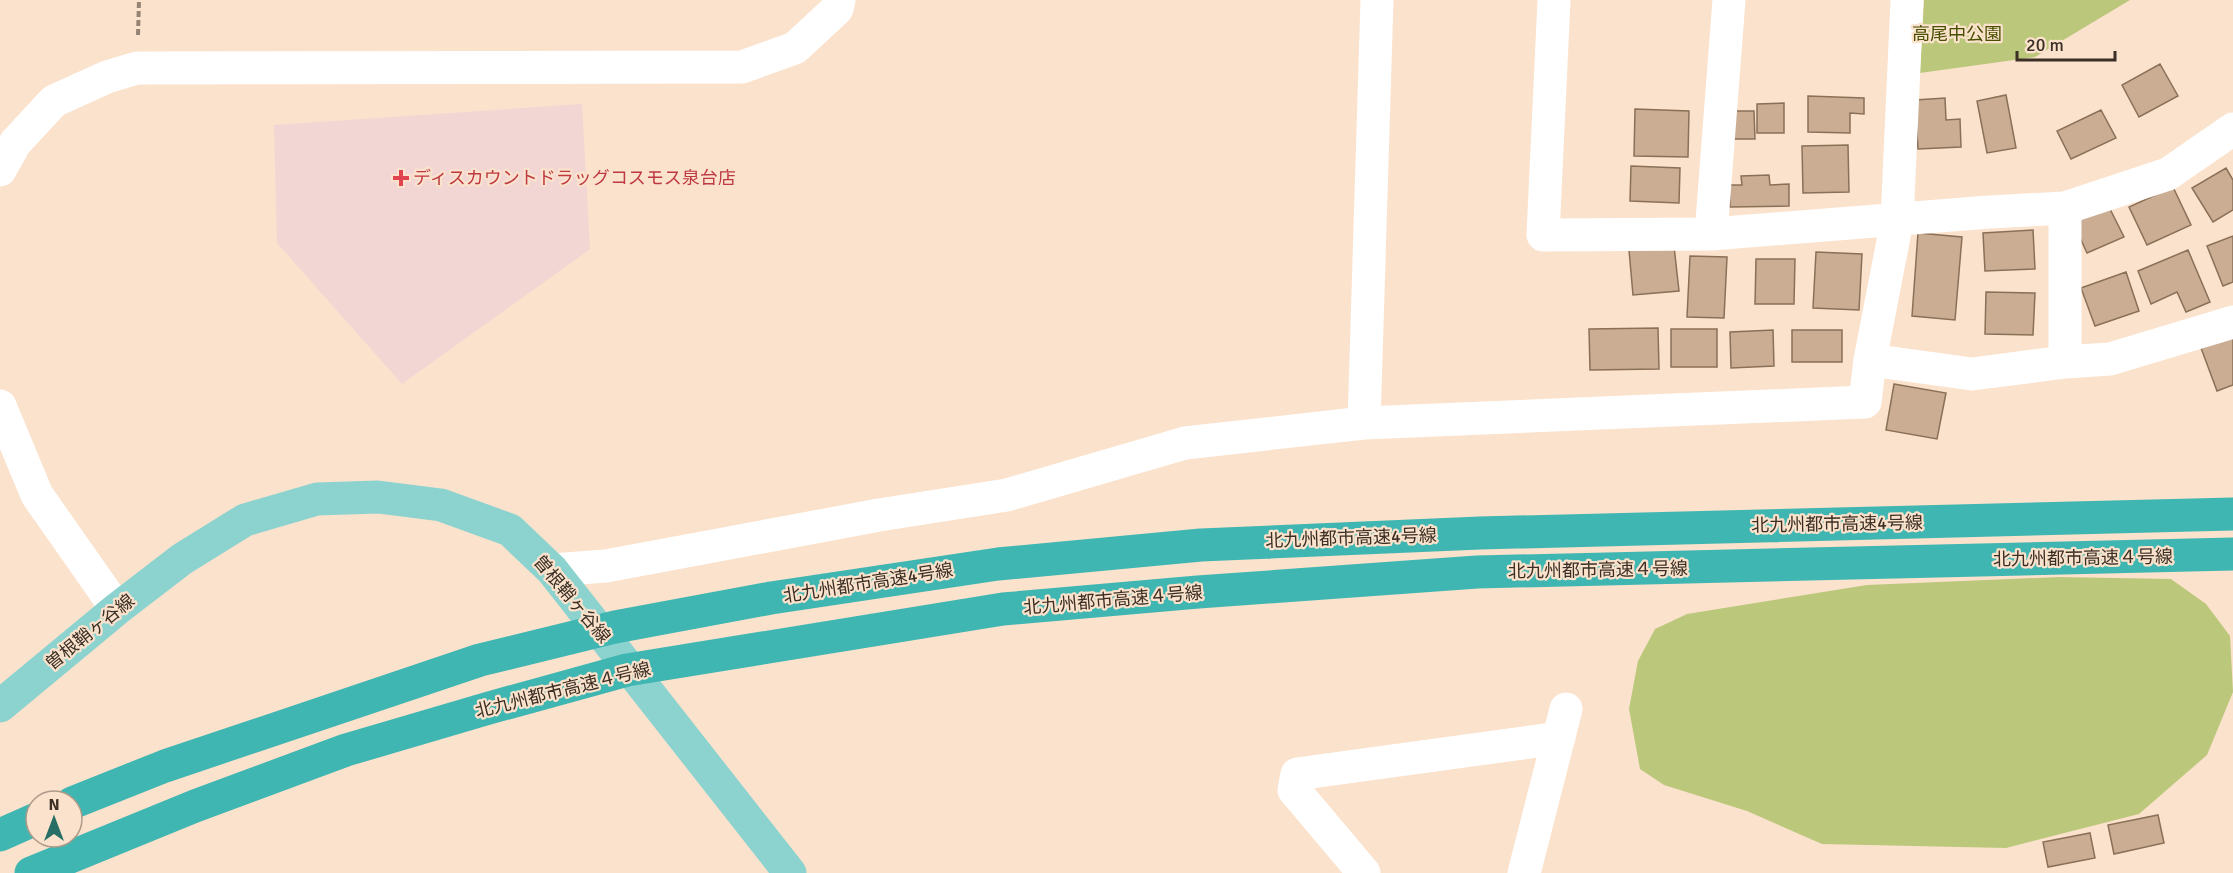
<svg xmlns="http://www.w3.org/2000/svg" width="2233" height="873" viewBox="0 0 2233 873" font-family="Signika,'Noto Sans JP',sans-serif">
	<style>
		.commercial { fill: #f1d6d4 }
		.green { fill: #bbc77b }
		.building { fill: #caad93; stroke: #8b7058; stroke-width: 1.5 }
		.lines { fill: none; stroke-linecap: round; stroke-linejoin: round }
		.path { stroke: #958373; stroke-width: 4; stroke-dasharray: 6 3; stroke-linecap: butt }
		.minor { stroke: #fff; stroke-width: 33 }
		.major { stroke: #8cd3d0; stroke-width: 33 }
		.highway { stroke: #3fb6b1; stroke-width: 33 }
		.health-dot { fill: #e0444e; stroke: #fbe2cc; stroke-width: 2 }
		.labels { text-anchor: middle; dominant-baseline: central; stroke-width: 4.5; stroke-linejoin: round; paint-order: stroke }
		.park-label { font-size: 18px; fill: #474f01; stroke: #fbe2cc }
		.health-label { font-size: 18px; fill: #be3a42; stroke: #fbe2cc; text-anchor: start }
		.street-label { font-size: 18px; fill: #3b2f25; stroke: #fbe2cc }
	</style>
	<rect width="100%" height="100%" fill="#fbe2cc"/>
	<!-- commercial -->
	<path class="commercial" d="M 582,104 L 590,249 L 402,384 L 277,243 L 274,125 Z"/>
	<!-- green -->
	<path class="green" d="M 1924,0 L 2130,0 L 2035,57 L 1920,73 Z
		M 2059,577 L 2171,579 L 2206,604 L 2230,636 L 2233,692 L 2207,755 L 2139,814 L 2006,848 L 1822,844 L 1747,811 L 1664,785 L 1640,769 L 1629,709 L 1638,661 L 1655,629 L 1687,614 L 1867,585 Z"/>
	<!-- building -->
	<path class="building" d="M 2160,64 L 2178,96 L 2139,117 L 2122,85 Z
		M 2006,95 L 2016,148 L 1987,153 L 1977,101 Z
		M 1808,96 L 1864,98 L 1864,114 L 1850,113 L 1850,133 L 1808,132 Z
		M 1945,98 L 1946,120 L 1960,119 L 1961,147 L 1918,149 L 1915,100 Z
		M 1784,103 L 1784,133 L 1757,133 L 1757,104 Z
		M 1635,109 L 1689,111 L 1688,157 L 1634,156 Z
		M 2101,110 L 2116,138 L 2071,159 L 2057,131 Z
		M 1727,111 L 1754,111 L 1755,139 L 1727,139 Z
		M 1848,145 L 1849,192 L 1803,193 L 1802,146 Z
		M 1631,166 L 1680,168 L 1679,203 L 1630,201 Z
		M 2226,168 L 2233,180 L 2233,210 L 2213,222 L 2192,188 Z
		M 1769,175 L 1770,185 L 1789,184 L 1789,206 L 1730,207 L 1729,185 L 1742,185 L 1741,176 Z
		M 2173,187 L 2191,225 L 2147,245 L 2129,207 Z
		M 2107,203 L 2124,237 L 2087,253 L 2072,220 Z
		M 2033,230 L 2035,269 L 1985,271 L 1983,233 Z
		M 1918,233 L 1962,237 L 1955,320 L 1912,316 Z
		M 2233,236 L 2233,282 L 2223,286 L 2207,246 Z
		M 1674,246 L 1679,291 L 1633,295 L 1629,250 Z
		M 2188,250 L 2210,302 L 2186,312 L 2177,292 L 2151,304 L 2138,271 Z
		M 1816,252 L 1862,254 L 1859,310 L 1813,308 Z
		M 1690,256 L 1727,257 L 1724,318 L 1687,317 Z
		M 1756,259 L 1795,259 L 1794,304 L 1755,304 Z
		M 2126,272 L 2139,311 L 2095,326 L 2081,288 Z
		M 1986,292 L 2035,293 L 2033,335 L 1985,334 Z
		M 1658,328 L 1659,369 L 1590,370 L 1589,329 Z
		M 1671,329 L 1717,329 L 1717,367 L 1671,367 Z
		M 1773,330 L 1774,366 L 1731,368 L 1730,332 Z
		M 1792,330 L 1842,330 L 1842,362 L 1792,362 Z
		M 2233,336 L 2233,385 L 2217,391 L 2201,348 Z
		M 1894,384 L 1946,393 L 1937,439 L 1886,430 Z
		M 2158,815 L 2164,843 L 2114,854 L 2108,825 Z
		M 2090,833 L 2095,858 L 2048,867 L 2043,842 Z"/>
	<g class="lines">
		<!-- path -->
		<path class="path" d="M 138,35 L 139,0"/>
		<!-- minor -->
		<path class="minor" d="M 1554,0 L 1543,235 L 1711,234 L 1989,212 L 2065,208 L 2168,174 L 2233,129
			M 0,170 L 15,143 L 54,101 L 107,77 L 137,68 L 742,67 L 795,48 L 837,9 L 839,0
			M 2065,208 L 2065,362
			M 1711,234 L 1729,0
			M 1870,360 L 1972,374 L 2065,362 L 2110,359 L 2233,322
			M 0,406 L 37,495 L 117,609
			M 1364,423 L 1377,0
			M 552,570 L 606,566 L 879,515 L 1007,495 L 1185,443 L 1364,423 L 1865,402 L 1870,360 L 1897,221 L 1907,0
			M 1364,873 L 1294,790 L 1297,774 L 1559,738
			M 1524,873 L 1566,709"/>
		<!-- major -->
		<path class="major" d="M 0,706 L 117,609 L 182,559 L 245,520 L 317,499 L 378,497 L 441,505 L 510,530 L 552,570 L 790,873"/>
		<!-- highway -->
		<path class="highway" d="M 72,803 L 165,766 L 480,660 L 615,627 L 771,598 L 998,564 L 1201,545 L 1480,533 L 2233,514
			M 0,835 L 36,819
			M 31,873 L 195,806 L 346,750 L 489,708 L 627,670 L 1003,609 L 1198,592 L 1477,572 L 2233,554"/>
	</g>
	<!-- markers -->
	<path class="health-dot" d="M398 169h6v6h6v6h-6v6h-6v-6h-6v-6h6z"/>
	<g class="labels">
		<!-- park labels -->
		<g class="park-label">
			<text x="1957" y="34">高尾中公園</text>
		</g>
		<!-- health labels -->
		<g class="health-label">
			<text x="413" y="178">ディスカウントドラッグコスモス泉台店</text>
		</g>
		<!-- street labels -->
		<g class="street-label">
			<text transform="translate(1837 524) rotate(-1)">北九州都市高速4号線</text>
			<text transform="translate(1351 538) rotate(-2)">北九州都市高速4号線</text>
			<text transform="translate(2083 558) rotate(-1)">北九州都市高速４号線</text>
			<text transform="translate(1598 570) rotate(-1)">北九州都市高速４号線</text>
			<text transform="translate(868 583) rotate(-9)">北九州都市高速4号線</text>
			<text transform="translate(572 599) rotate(50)">曽根鞘ヶ谷線</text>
			<text transform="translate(1113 600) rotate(-5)">北九州都市高速４号線</text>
			<text transform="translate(90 632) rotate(-39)">曽根鞘ヶ谷線</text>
			<text transform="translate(563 690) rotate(-14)">北九州都市高速４号線</text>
		</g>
	</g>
	<!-- north arrow -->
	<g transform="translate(54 819)"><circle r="28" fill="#fbe2cc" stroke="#ae9a89" stroke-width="1.5"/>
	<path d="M0-4.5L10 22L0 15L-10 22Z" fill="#276f66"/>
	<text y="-9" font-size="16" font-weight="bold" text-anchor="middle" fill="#3b2f25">N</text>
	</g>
	<!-- scale -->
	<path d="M2017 51v9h98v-9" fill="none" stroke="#3b2f25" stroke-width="3"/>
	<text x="2026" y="51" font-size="18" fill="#3b2f25" stroke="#fbe2cc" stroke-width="4.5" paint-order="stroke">20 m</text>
</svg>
